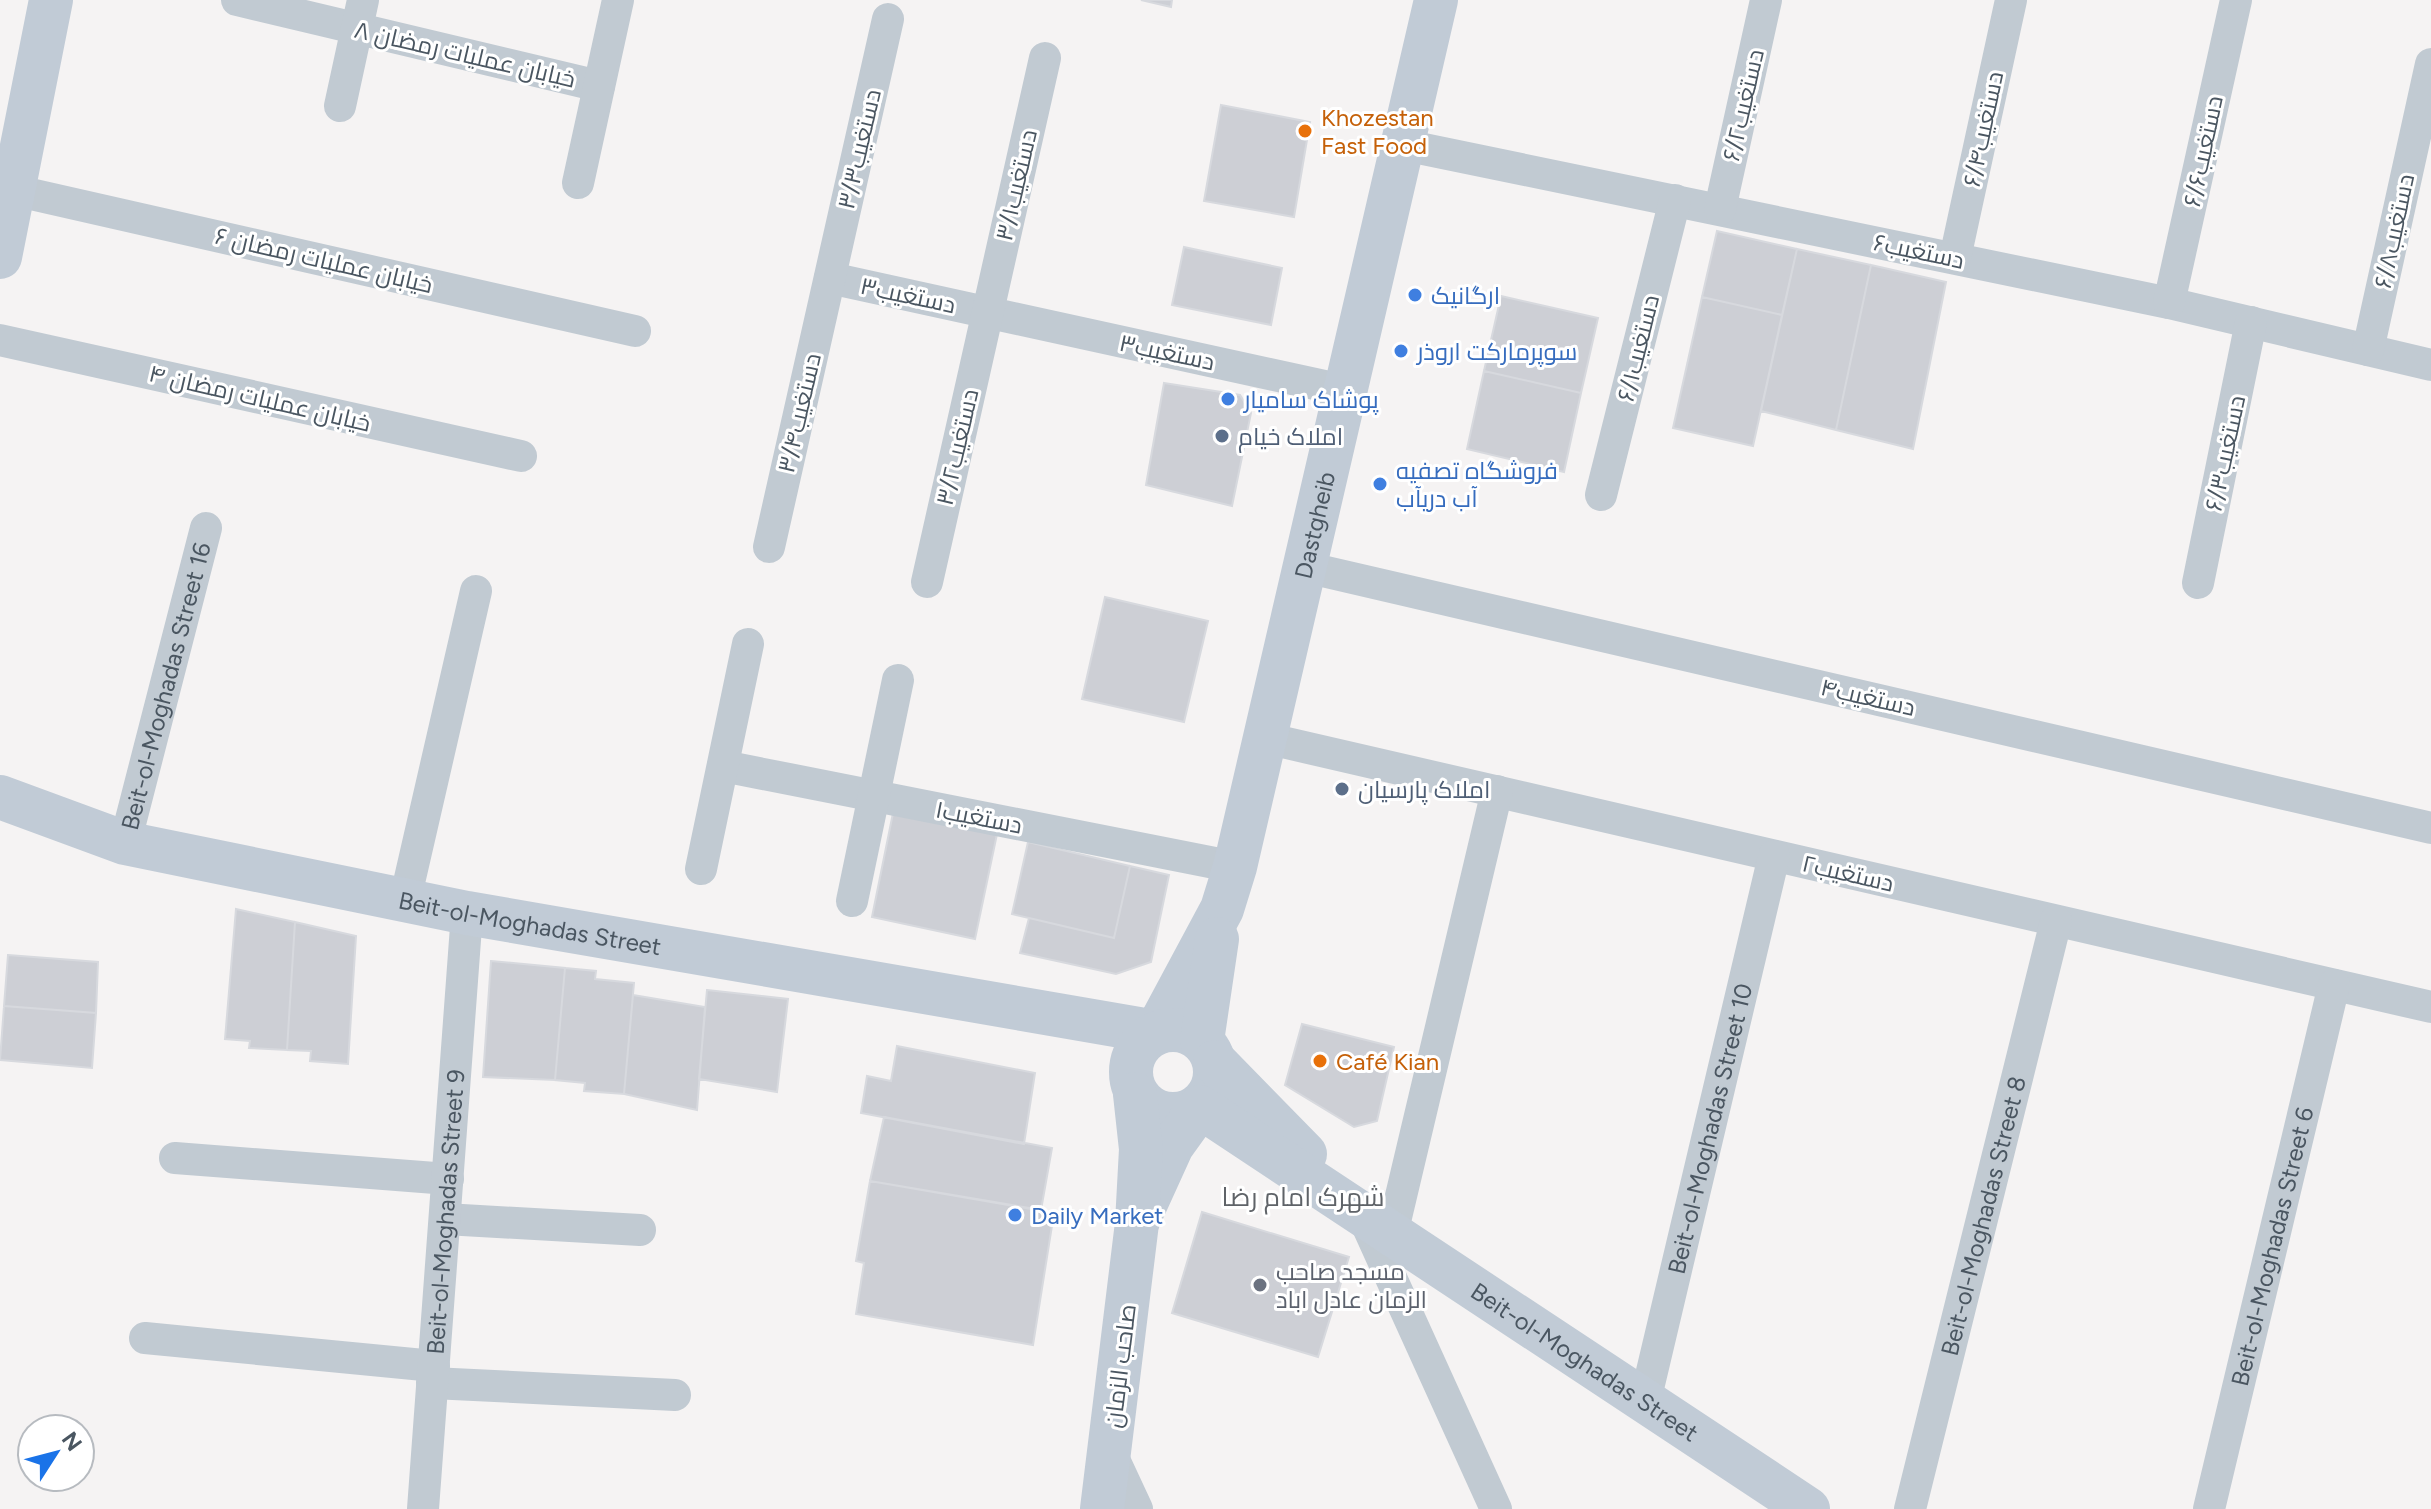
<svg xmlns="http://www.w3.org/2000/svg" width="2431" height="1509" viewBox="0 0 2431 1509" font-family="Figtree,Cairo,sans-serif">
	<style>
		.building { fill: #cdcfd5; stroke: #d7d9de; stroke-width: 2 }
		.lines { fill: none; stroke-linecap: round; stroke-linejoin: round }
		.street { stroke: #c1cad2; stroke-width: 32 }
		.secondary { stroke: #c1cbd6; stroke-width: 44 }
		.food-dot { fill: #e8710a; stroke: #fff; stroke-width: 3 }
		.shop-dot { fill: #3f7fe0; stroke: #fff; stroke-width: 3 }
		.service-dot { fill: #5c6f8a; stroke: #fff; stroke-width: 3 }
		.worship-dot { fill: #6b7280; stroke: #fff; stroke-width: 3 }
		.labels { text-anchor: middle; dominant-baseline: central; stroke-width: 6; stroke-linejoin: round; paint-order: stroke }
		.street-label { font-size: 24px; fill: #4a5661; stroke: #fff }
		.food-label { font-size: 24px; fill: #c56008; stroke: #fff; text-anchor: start }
		.shop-label { font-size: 24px; fill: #366cbe; stroke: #fff; text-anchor: start }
		.service-label { font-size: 24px; fill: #4e5e75; stroke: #fff; text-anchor: start }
		.worship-label { font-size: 24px; fill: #5b616d; stroke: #fff; text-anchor: start }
		.neighbourhood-label { font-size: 26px; fill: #5f6368; stroke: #fff }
	</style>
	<rect width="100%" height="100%" fill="#f5f3f3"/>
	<!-- building -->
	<path class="building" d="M 1141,0 L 1172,0 L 1171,7 Z
		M 1221,105 L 1310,122 L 1294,217 L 1204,201 Z
		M 1717,231 L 1797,249 L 1782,315 L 1702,297 Z
		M 1184,247 L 1282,268 L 1271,325 L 1172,305 Z
		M 1797,249 L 1871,265 L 1836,430 L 1761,411 Z
		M 1871,265 L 1946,282 L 1913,449 L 1836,430 Z
		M 1501,296 L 1598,318 L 1581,393 L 1484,371 Z
		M 1702,297 L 1782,315 L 1753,446 L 1673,428 Z
		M 1484,371 L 1581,393 L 1564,472 L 1467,449 Z
		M 1164,383 L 1240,395 L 1251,413 L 1232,506 L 1146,485 Z
		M 1105,597 L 1208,621 L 1184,722 L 1082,699 Z
		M 893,813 L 997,834 L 975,939 L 872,917 Z
		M 1028,842 L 1130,866 L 1114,938 L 1012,914 Z
		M 1130,866 L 1169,875 L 1151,962 L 1116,974 L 1020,953 L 1029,918 L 1114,938 Z
		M 236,909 L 295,922 L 287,1050 L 249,1048 L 250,1041 L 225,1039 Z
		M 295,922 L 356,936 L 348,1064 L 310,1061 L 311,1051 L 287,1050 Z
		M 8,955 L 98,962 L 96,1013 L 4,1006 Z
		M 491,961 L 565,968 L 555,1080 L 483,1077 Z
		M 565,968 L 596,971 L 595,979 L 634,983 L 624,1094 L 584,1091 L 585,1083 L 555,1080 Z
		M 707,990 L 788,999 L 777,1092 L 699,1079 Z
		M 633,995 L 705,1007 L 697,1110 L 624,1094 Z
		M 4,1006 L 96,1013 L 92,1068 L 0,1060 Z
		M 1302,1024 L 1394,1047 L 1377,1121 L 1354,1127 L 1285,1085 Z
		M 897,1046 L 1035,1073 L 1024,1144 L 861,1113 L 867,1076 L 891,1081 Z
		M 884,1117 L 1052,1148 L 1041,1210 L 870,1181 Z
		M 870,1181 L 1054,1213 L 1033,1345 L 856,1314 L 864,1263 L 856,1261 Z
		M 1202,1212 L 1349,1257 L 1318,1357 L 1172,1313 Z"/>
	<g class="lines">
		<!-- street -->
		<g class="street">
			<path d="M 237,0 L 599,86"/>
			<path d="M 340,106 L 363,0"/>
			<path d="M 1404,145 L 2169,303 L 2431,365"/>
			<path d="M 578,183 L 618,0"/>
			<path d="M 13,190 L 635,331"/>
			<path d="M 1720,209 L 1766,0"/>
			<path d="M 1955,258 L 2011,0"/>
			<path d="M 830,278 L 1347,391"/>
			<path d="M 2169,303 L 2236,0"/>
			<path d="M 0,340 L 521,456"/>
			<path d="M 2368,350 L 2431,64"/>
			<path d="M 1601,495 L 1675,200"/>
			<path d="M 769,547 L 888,19"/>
			<path d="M 1305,567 L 2431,828"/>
			<path d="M 927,582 L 1045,58"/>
			<path d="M 2198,583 L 2251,322"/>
			<path d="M 1265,738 L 2431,1007"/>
			<path d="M 723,766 L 1235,867"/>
			<path id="s1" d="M 125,843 L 206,528"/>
			<path d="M 701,869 L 748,644"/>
			<path d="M 405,900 L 476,591"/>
			<path d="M 852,901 L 898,680"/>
			<path d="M 175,1158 L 448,1179"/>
			<path d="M 1362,1214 L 1496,1509"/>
			<path d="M 445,1219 L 640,1230"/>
			<path d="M 1392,1234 L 1497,791"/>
			<path d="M 145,1338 L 434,1366"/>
			<path d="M 432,1383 L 675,1395"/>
			<path id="s2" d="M 1645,1401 L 1774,856"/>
			<path d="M 1110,1451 L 1137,1509"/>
			<path id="s3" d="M 423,1509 L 467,913"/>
			<path id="s4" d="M 1910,1509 L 2056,921"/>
			<path id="s5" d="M 2209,1509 L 2334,985"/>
		</g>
		<!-- secondary -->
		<g class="secondary">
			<path d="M 0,257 L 51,0"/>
			<path id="s6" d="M 0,797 L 125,843 L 467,913 L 1156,1032 L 1222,909 L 1235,867 L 1436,0"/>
			<circle cx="1173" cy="1072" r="42"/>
			<path d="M 1202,1041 L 1217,939"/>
			<path d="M 1215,1062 L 1305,1154"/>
			<path id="s7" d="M 1137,1223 L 1172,1146 L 1200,1107 L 1808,1509"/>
			<path d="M 1102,1509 L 1137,1223 L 1141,1149 L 1135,1094"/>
		</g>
	</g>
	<!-- markers -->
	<g class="food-dot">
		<circle cx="1305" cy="131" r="8"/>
		<circle cx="1320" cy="1061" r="8"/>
	</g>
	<g class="shop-dot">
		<circle cx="1415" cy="295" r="8"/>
		<circle cx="1401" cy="351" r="8"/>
		<circle cx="1228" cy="399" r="8"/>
		<circle cx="1380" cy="484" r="8"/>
		<circle cx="1015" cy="1215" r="8"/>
	</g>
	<g class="service-dot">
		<circle cx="1222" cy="436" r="8"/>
		<circle cx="1342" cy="789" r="8"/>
	</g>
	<circle class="worship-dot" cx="1260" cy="1285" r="8"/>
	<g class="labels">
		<!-- street labels -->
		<g class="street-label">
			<text transform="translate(465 54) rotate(13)">خیابان عملیات رمضان ۸</text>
			<text transform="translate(1743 105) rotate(-77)">دستغیب۶/۲</text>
			<text transform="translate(1983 129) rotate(-78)">دستغیب۶/۴</text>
			<text transform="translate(859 149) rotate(-77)">۳/۳دستغیب</text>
			<text transform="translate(2203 151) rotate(-78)">دستغیب۶/۶</text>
			<text transform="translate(1016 185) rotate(-77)">۳/۱دستغیب</text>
			<text transform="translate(2394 231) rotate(-78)">دستغیب۶/۸</text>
			<text transform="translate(1919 251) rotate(12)">دستغیب۶</text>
			<text transform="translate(324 260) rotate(13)">خیابان عملیات رمضان ۶</text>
			<text transform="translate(908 295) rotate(12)">۳دستغیب</text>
			<text transform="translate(1638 348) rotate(-76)">دستغیب۶/۱</text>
			<text transform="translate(1167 352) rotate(12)">دستغیب۳</text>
			<text transform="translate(260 398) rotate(13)">خیابان عملیات رمضان ۴</text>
			<text transform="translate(799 413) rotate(-77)">۳/۴دستغیب</text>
			<text transform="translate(957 447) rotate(-77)">۳/۲دستغیب</text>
			<text transform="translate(2225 453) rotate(-78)">دستغیب۶/۳</text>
			<text stroke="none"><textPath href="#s6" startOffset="1716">Dastgheib</textPath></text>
			<text stroke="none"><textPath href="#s1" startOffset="162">Beit-ol-Moghadas Street 16</textPath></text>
			<text transform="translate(1868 697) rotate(13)">دستغیب۴</text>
			<text transform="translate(979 817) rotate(11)">دستغیب۱</text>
			<text transform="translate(1848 873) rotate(13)">۲دستغیب</text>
			<text stroke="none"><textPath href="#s6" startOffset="546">Beit-ol-Moghadas Street</textPath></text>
			<text stroke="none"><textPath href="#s2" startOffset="280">Beit-ol-Moghadas Street 10</textPath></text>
			<text stroke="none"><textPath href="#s3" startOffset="298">Beit-ol-Moghadas Street 9</textPath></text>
			<text stroke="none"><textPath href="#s4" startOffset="302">Beit-ol-Moghadas Street 8</textPath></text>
			<text stroke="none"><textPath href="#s5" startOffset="270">Beit-ol-Moghadas Street 6</textPath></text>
			<text stroke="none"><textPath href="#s7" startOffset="594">Beit-ol-Moghadas Street</textPath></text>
			<text transform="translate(1120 1366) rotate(-83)">صاحب الزمان</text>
		</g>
		<!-- food labels -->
		<g class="food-label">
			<text x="1321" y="117">Khozestan<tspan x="1321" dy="28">Fast Food</tspan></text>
			<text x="1336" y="1061">Café Kian</text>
		</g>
		<!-- shop labels -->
		<g class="shop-label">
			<text x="1431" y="295">ارگانیک</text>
			<text x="1417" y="351">سوپرمارکت اروذر</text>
			<text x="1244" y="399">پوشاک سامیار</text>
			<text x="1396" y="470">فروشگاه تصفیه<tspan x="1396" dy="28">آب دریآب</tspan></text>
			<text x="1031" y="1215">Daily Market</text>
		</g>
		<!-- service labels -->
		<g class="service-label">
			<text x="1238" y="436">املاک خیام</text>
			<text x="1358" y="789">املاک پارسیان</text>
		</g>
		<!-- worship labels -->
		<g class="worship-label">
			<text x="1276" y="1271">مسجد صاحب<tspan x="1276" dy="28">الزمان عادل اباد</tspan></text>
		</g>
		<!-- neighbourhood labels -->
		<g class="neighbourhood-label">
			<text x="1303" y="1197">شهرک امام رضا</text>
		</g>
	</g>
	<!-- north arrow -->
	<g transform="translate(56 1453) rotate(54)"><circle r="38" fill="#ffffff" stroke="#b7bbc0" stroke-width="2"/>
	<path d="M0-6L14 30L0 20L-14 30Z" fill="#1a73e8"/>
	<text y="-12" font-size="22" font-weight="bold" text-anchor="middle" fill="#4a5661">N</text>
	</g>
</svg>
